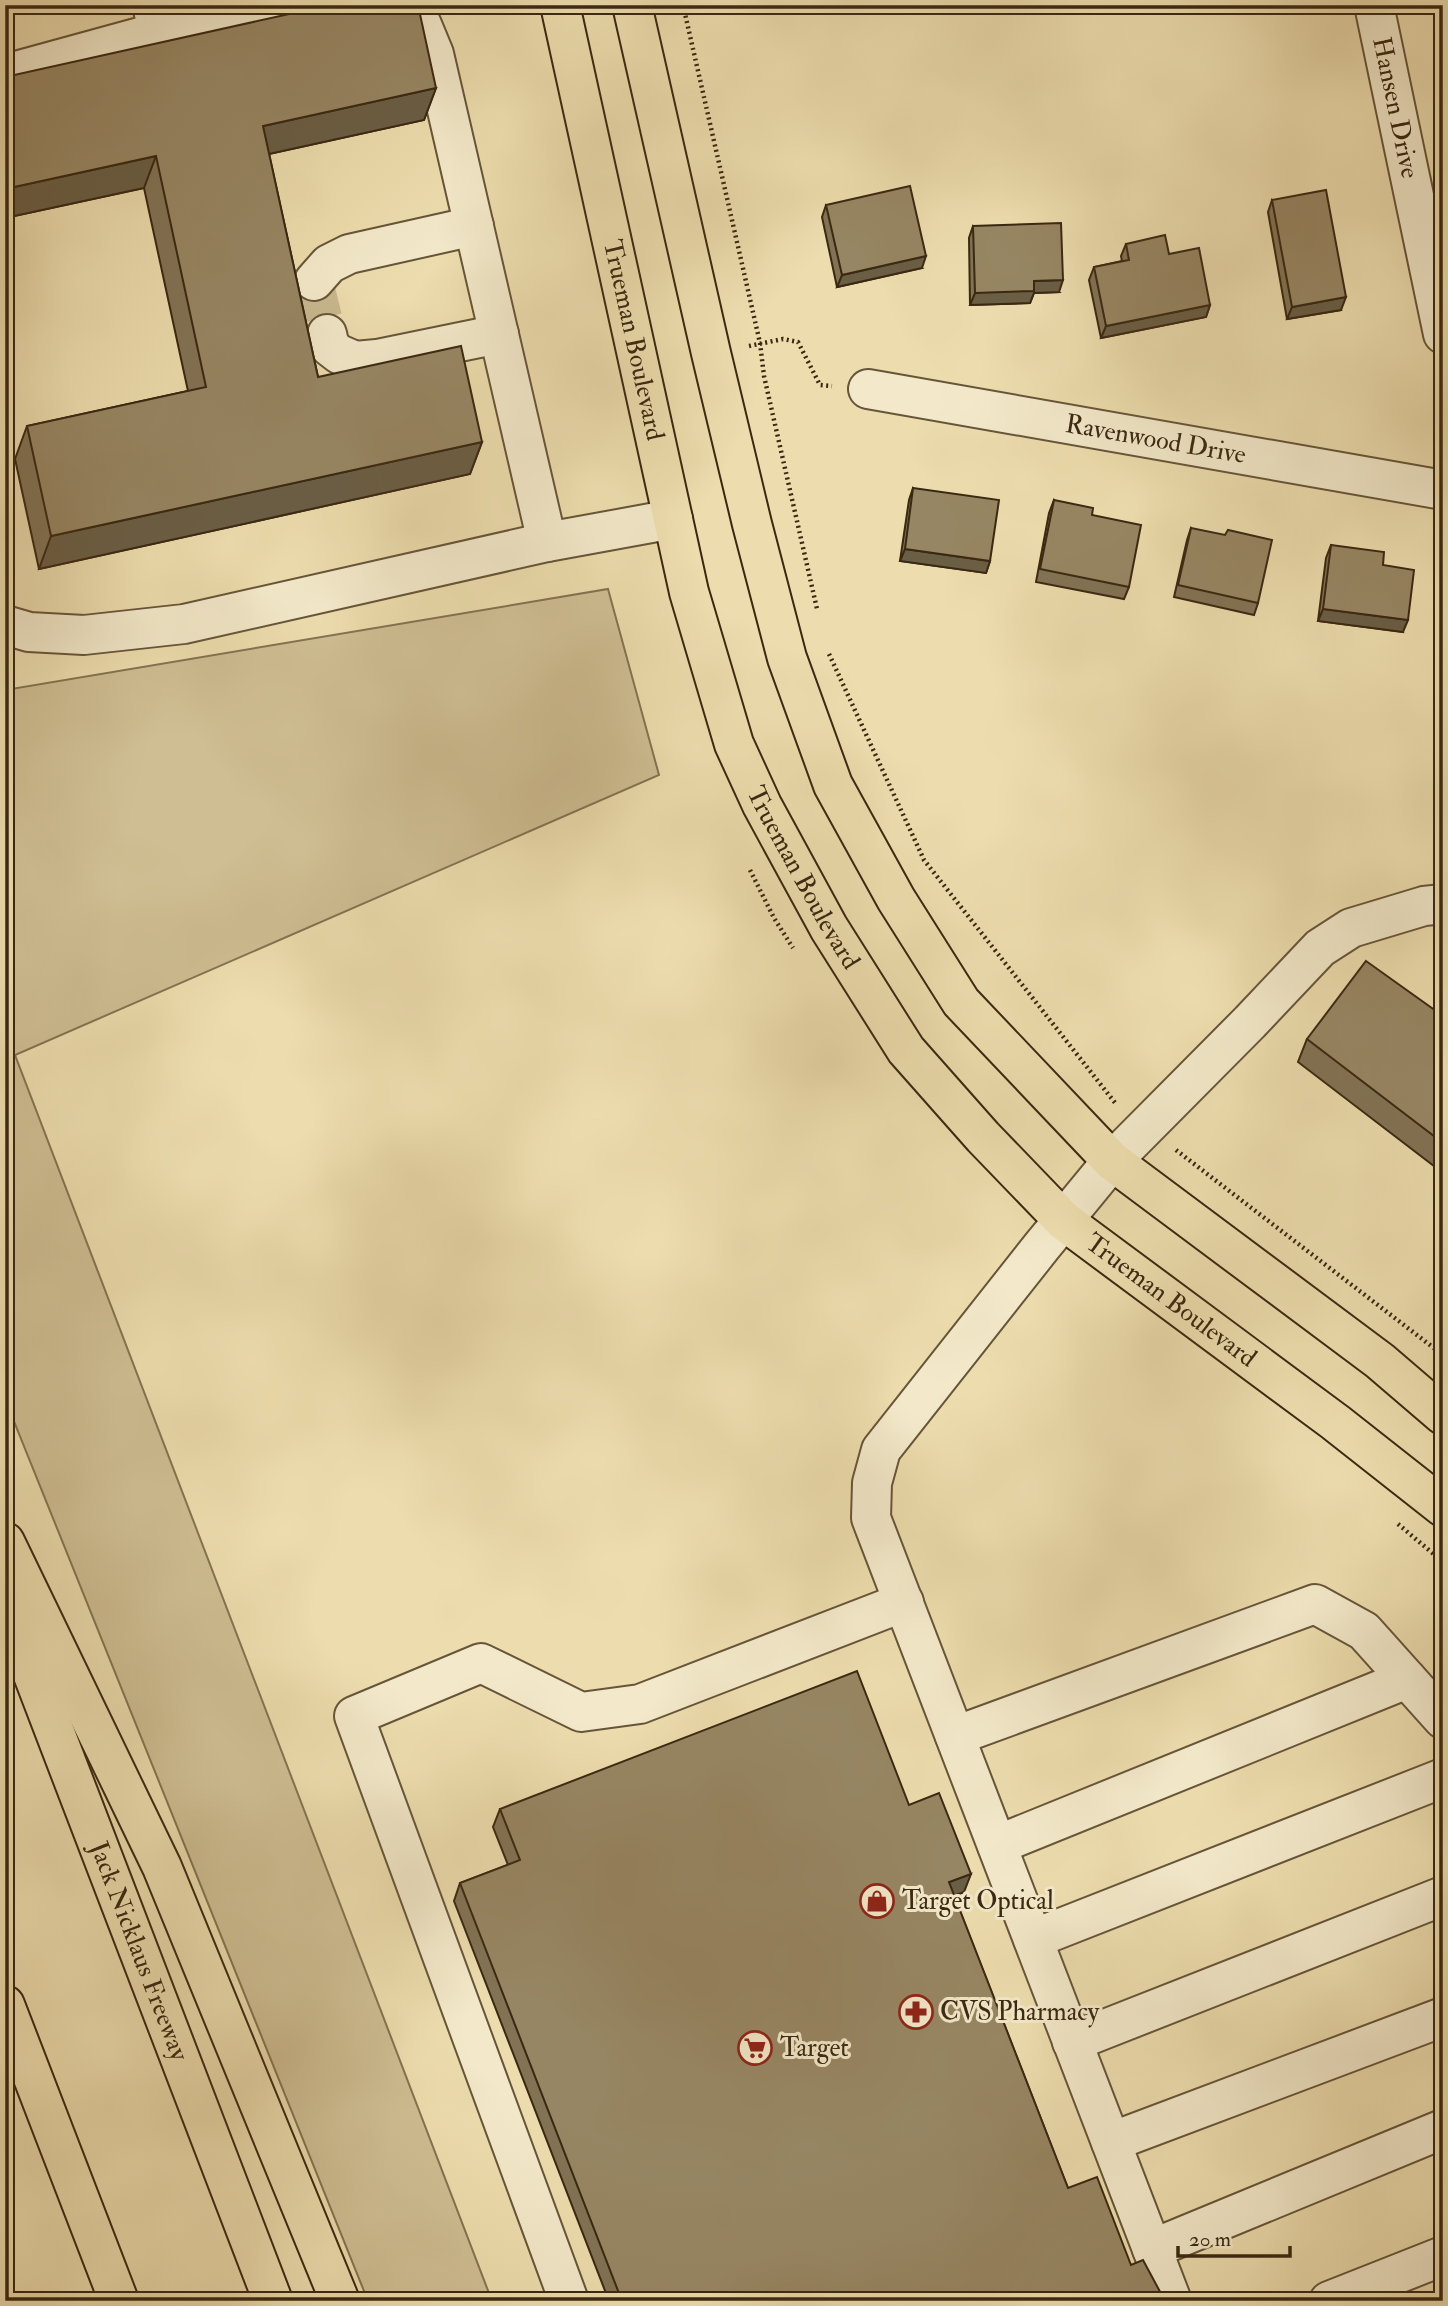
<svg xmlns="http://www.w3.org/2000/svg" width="1448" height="2306" viewBox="0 0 1448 2306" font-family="'IM FELL Double Pica',serif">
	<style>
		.green { fill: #cfbe93; stroke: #847352; stroke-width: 2 }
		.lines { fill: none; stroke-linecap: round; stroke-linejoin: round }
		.minor-tunnel { stroke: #c9b98f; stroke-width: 38; stroke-dasharray: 38 19; stroke-linecap: butt }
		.minor-casing { stroke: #675539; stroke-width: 42 }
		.major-casing { stroke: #3a2812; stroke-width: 42 }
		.highway-casing { stroke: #3a2812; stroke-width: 42 }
		.path { stroke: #3a2812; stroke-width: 4.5; stroke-dasharray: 2 3.5; stroke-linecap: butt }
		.minor { stroke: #f3e9ca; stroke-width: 38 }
		.major { stroke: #edddae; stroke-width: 38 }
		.highway { stroke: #edddae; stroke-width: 38 }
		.wall { fill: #827355; stroke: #3a2812; stroke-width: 2 }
		.shaded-wall { fill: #6a5e45; stroke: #3a2812; stroke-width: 2 }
		.building { fill: #978663; stroke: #3a2812; stroke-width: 2 }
		.labels { text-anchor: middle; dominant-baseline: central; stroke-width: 6; stroke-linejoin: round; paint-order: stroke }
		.street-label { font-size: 26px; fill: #3a2812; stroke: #f3e9ca }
		.poi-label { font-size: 26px; fill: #3a2812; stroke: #f3e9ca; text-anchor: start }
	</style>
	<rect width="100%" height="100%" fill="#edddae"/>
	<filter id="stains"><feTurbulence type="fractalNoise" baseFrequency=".00286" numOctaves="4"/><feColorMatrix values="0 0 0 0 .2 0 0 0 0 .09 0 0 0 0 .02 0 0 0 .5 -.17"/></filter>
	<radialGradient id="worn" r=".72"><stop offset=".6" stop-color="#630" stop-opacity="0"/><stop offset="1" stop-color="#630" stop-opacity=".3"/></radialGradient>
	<!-- green -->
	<path class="green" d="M 608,589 L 659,775 L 15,1055 L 492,2301 L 368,2301 L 5,1399 L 5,690 Z"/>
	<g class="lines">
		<!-- minor-tunnel -->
		<path class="minor-tunnel" d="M 314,281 L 327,334"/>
		<!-- minor casing -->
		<g class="minor-casing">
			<g id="minor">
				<path d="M 152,5 L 158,32 L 267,5"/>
				<path d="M 403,5 L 422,25 L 434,54 L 547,542 L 673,519"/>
				<path id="s1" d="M 1374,5 L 1443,334"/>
				<path d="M 5,74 L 158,32"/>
				<path d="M 314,281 L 329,264 L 349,254 L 474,226"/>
				<path d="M 327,334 L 330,347 L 339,354 L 355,361 L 377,359 L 499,334"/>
				<path id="s2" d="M 868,389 L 1443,490"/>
				<path d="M 5,625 L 29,632 L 84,635 L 184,624 L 547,542"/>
				<path d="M 955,1736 L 1315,1604 L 1364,1631 L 1443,1719"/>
				<path d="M 997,1845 L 1407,1679"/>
				<path d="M 1033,1939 L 1443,1778"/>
				<path d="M 1072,2042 L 1443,1896"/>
				<path d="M 1111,2142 L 1443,2017"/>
				<path d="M 1152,2249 L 1443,2129"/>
				<path d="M 569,2301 L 354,1716 L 481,1663 L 581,1712 L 640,1704 L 904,1602"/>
				<path d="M 1172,2301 L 871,1518 L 872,1483 L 881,1450 L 1042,1246 L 1112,1161 L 1250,1022 L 1320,948 L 1351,928 L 1424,906 L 1443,904"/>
				<path d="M 1329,2301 L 1443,2256"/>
			</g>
		</g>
		<!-- major casing -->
		<g class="major-casing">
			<g id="major">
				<path id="s3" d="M 560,5 L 689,592 L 734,744 L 762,805 L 829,928 L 906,1050 L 983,1137 L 1064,1221 L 1335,1422 L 1443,1507"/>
				<path d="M 632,5 L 711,353 L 752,524 L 787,658 L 833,785 L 896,899 L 961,1002 L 1112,1161 L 1380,1361 L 1443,1415"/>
			</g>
		</g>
		<!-- highway casing -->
		<g class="highway-casing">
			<g id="highway">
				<path d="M 5,1542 L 162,1867 L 340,2301"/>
				<path id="s4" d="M 5,1602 L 273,2301"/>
				<path d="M 5,2005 L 119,2301"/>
			</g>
		</g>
		<!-- path -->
		<path class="path" d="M 683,5 L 760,343 L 764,376 L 817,609
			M 749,346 L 783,339 L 798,342 L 820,385 L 832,386
			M 829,654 L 924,860 L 1116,1104
			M 750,870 L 774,918 L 793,948
			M 1176,1150 L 1443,1355
			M 1398,1524 L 1443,1562"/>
		<!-- minor -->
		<use href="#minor" class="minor"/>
		<!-- major -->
		<use href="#major" class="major"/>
		<!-- highway -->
		<use href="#highway" class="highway"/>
	</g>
	<!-- wall -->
	<path class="wall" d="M 5,77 L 436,88 L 424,120 L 269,154 L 318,377 L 482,442 L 470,474 L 39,569 L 15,459 L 27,426 L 188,391 L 144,188 L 5,218 Z
		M 1272,200 L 1341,310 L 1287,319 L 1268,212 Z
		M 826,205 L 922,268 L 837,287 L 822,217 Z
		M 973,226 L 1059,292 L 1034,293 L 1030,303 L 970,305 L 969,238 Z
		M 1126,244 L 1169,254 L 1210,305 L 1206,317 L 1101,338 L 1089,280 L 1094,267 L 1122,261 L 1121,256 Z
		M 913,488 L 990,561 L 986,573 L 900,561 L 909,500 Z
		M 1054,500 L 1129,587 L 1124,599 L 1036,582 L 1049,513 Z
		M 1191,528 L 1258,603 L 1254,615 L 1174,597 L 1187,540 Z
		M 1331,545 L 1383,565 L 1403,632 L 1318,621 L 1326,558 Z
		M 1443,1016 L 1443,1173 L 1298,1062 L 1307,1039 Z
		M 909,1805 L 964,1892 L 954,1896 L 1068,2188 L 1131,2265 L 1165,2301 L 609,2301 L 454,1901 L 460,1883 L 508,1865 L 493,1827 L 500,1809 Z"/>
	<!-- shaded-wall -->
	<path class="shaded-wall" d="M 436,88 L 424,120 L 251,158 L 263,126 Z
		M 156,156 L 144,188 L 5,218 L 5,189 Z
		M 926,256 L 922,268 L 837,287 L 842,275 Z
		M 1063,280 L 1059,292 L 1034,293 L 1030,303 L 970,305 L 975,293 L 1034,281 Z
		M 1346,297 L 1341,310 L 1287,319 L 1292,307 Z
		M 1210,305 L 1206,317 L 1101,338 L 1106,326 Z
		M 482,442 L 470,474 L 39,569 L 51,536 Z
		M 905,549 L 990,561 L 986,573 L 900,561 Z
		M 1323,609 L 1408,620 L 1403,632 L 1318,621 Z
		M 971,1874 L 964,1892 L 943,1900 L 949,1882 Z"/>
	<!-- building -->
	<path class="building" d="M 330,5 L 418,5 L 436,88 L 263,126 L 318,377 L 461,346 L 482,442 L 51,536 L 27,426 L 206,387 L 156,156 L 5,189 L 5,77 Z
		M 910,186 L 926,256 L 842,275 L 826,205 Z
		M 1326,190 L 1346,297 L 1292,307 L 1272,200 Z
		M 1061,223 L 1063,280 L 1034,281 L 1034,291 L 975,293 L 973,226 Z
		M 1165,235 L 1169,254 L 1199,248 L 1210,305 L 1106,326 L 1094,267 L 1129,260 L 1126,244 Z
		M 913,488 L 999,500 L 990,561 L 905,549 Z
		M 1054,500 L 1093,508 L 1092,515 L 1141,525 L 1129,587 L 1040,569 Z
		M 1191,528 L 1225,535 L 1228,530 L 1272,540 L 1258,603 L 1178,585 Z
		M 1331,545 L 1384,552 L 1383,565 L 1414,570 L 1408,620 L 1323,609 Z
		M 1366,961 L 1443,1016 L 1443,1143 L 1307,1039 Z
		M 857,1671 L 909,1805 L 939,1793 L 971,1874 L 949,1882 L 1068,2188 L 1097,2177 L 1131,2265 L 1143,2260 L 1165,2301 L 622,2301 L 460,1883 L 520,1860 L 500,1809 Z"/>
	<!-- icons -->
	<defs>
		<g id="shop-ring" transform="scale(1.75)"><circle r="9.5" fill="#f3e9ca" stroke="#8f2418" stroke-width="1.5"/><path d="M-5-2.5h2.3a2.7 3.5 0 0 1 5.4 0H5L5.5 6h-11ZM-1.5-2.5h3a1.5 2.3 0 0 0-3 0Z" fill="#8f2418"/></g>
		<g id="pharmacy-ring" transform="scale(1.75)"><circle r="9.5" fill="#f3e9ca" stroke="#8f2418" stroke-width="1.5"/><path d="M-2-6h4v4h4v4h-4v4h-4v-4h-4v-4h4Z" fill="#8f2418"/></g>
		<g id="supermarket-ring" transform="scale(1.75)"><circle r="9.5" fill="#f3e9ca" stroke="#8f2418" stroke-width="1.5"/><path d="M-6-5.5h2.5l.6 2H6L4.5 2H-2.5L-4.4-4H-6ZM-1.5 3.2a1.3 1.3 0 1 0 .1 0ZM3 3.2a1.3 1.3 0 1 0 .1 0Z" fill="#8f2418"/></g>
	</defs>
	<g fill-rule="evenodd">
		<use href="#shop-ring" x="877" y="1901"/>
		<use href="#pharmacy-ring" x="916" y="2012"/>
		<use href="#supermarket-ring" x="755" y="2048"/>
	</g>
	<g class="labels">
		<!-- street labels -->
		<g class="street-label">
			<text stroke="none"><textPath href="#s1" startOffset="105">Hansen Drive</textPath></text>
			<text stroke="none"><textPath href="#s3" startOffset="343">Trueman Boulevard</textPath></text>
			<text stroke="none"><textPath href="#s2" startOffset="292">Ravenwood Drive</textPath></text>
			<text stroke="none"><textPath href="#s3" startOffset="910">Trueman Boulevard</textPath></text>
			<text stroke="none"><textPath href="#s3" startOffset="1477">Trueman Boulevard</textPath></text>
			<text stroke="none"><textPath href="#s4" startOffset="374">Jack Nicklaus Freeway</textPath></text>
		</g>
		<!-- poi labels -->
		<g class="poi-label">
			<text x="902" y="1901">Target Optical</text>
			<text x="940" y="2012">CVS Pharmacy</text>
			<text x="780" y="2048">Target</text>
		</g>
	</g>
	<!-- margin -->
	<rect width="1448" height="2306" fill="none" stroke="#edddae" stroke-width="28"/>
	<rect x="7" y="7" width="1434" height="2292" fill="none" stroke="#3a2812" stroke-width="3.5"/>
	<rect x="14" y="14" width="1420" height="2278" fill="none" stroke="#3a2812" stroke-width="2"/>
	<!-- scale -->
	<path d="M1178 2246v10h112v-10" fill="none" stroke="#3a2812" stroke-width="3.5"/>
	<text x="1189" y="2246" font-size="21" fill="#3a2812" stroke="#f3e9ca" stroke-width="5" paint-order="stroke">20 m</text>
	<rect width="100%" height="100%" filter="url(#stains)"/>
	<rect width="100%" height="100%" fill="url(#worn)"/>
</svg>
